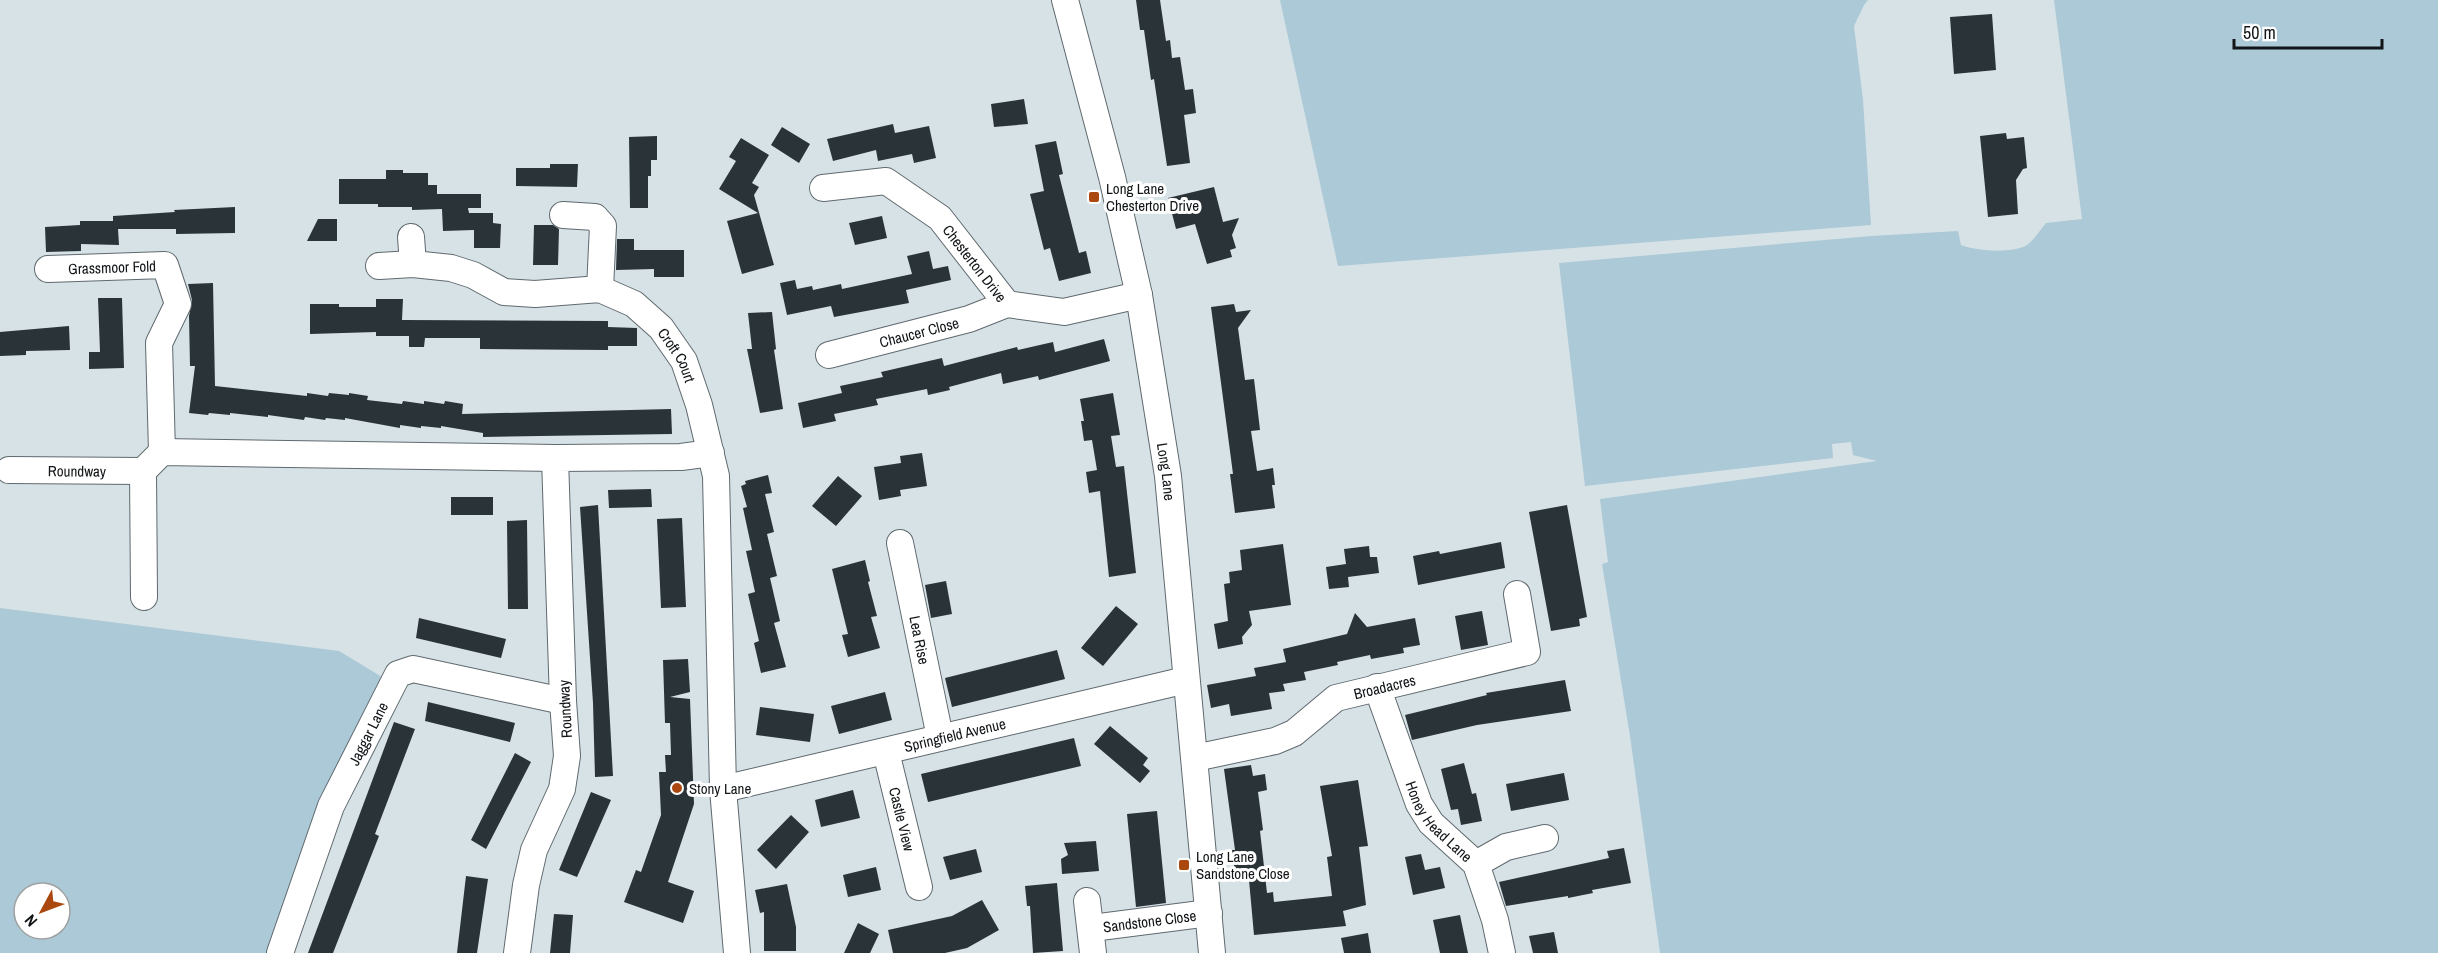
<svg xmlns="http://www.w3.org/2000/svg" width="2438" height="953" viewBox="0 0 2438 953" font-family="'Archivo Narrow',sans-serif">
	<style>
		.green { fill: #abc9d6; fill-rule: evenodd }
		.building { fill: #2a3337 }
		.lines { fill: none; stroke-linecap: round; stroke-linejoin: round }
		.minor-casing { stroke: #5f696e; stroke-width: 28 }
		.minor { stroke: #fff; stroke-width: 26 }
		.poi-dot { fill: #ab480f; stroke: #fff; stroke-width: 2 }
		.labels { text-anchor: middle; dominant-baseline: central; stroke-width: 6; stroke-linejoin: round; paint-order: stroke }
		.poi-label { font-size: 15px; fill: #111517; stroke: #fff; text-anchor: start }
		.street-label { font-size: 15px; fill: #111517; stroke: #fff }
	</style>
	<rect width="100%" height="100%" fill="#d7e2e7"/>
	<!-- green -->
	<path class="green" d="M 1280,0 L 1868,0 L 1864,5 L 1854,26 L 1863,100 L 1871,225 L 1338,266 Z
		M 2054,0 L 2438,0 L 2438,953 L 1660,953 L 1630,736 L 1602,564 L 1608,562 L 1600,499 L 1877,461 L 1853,455 L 1851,442 L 1832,444 L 1833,458 L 1585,486 L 1559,263 L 1872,236 L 1958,231 L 1961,245 C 1976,251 2013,254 2027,245 C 2034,240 2040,230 2046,223 L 2082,219 Z
		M 0,608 L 339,651 L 382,677 L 323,795 L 269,953 L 0,953 ZM 24,893 L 60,893 L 60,929 L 24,929 Z"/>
	<!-- building -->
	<path class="building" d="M 1136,0 L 1160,0 L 1166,41 L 1170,40 L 1172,58 L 1180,57 L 1185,90 L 1193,89 L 1196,113 L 1184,115 L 1190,163 L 1167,166 L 1154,79 L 1151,80 L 1144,30 L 1140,30 Z
		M 1992,14 L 1996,70 L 1954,74 L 1950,17 Z
		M 1024,99 L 1028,124 L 994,127 L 991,104 Z
		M 893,124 L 895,133 L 929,126 L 936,158 L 914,163 L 912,154 L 878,161 L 876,150 L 833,161 L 827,139 Z
		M 782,127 L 810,144 L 799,163 L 771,145 Z
		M 2006,133 L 2007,139 L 2024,137 L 2027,168 L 2023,169 L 2016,180 L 2018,214 L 1988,217 L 1980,136 Z
		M 657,136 L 657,160 L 651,160 L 651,176 L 648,176 L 648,208 L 630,208 L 629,137 Z
		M 741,138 L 769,155 L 752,183 L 759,187 L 754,195 L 774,265 L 742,274 L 727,221 L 758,213 L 719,189 L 736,161 L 729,157 Z
		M 1056,141 L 1063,174 L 1059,175 L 1079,253 L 1086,251 L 1091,273 L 1059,281 L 1050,248 L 1044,250 L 1030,194 L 1044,191 L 1035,145 Z
		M 550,164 L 578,164 L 577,187 L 516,186 L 516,168 L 550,168 Z
		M 386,170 L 403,170 L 403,173 L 428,173 L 428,185 L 437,185 L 437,194 L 481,194 L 481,208 L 468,208 L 469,213 L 493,213 L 493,223 L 501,224 L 500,248 L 474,248 L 474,230 L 443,231 L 442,209 L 412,210 L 412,207 L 378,207 L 378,204 L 339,204 L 339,179 L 386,179 Z
		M 1214,187 L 1223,222 L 1239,218 L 1232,235 L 1236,248 L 1230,250 L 1232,257 L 1207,264 L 1195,224 L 1176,229 L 1168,198 Z
		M 235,207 L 235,233 L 176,234 L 176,229 L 118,229 L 119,245 L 81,244 L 81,251 L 46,252 L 45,227 L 80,225 L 80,221 L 113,221 L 113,216 L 175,212 L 174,210 Z
		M 882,216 L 887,238 L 855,245 L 849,223 Z
		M 318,219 L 337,219 L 337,241 L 307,241 Z
		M 534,225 L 553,225 L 559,229 L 558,265 L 533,265 Z
		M 617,239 L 634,239 L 634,250 L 684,250 L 684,277 L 654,277 L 654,269 L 616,270 Z
		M 929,251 L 933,269 L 948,266 L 951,280 L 906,290 L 909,303 L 834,317 L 831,306 L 787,315 L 780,283 L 795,280 L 797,289 L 812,286 L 813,290 L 841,284 L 842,289 L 912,274 L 907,256 Z
		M 213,283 L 215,386 L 307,396 L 307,393 L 328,396 L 329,393 L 349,395 L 349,393 L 368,396 L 367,400 L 402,404 L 403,401 L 424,404 L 424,401 L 444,404 L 445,401 L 463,404 L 462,414 L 671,409 L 672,434 L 483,437 L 483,433 L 441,426 L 441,428 L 421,426 L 421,428 L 400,425 L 400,428 L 345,418 L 345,420 L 326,418 L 325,420 L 305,417 L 304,420 L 268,415 L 268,417 L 230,413 L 230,415 L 209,413 L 208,415 L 189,413 L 195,366 L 190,366 L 189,316 L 192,300 L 188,284 Z
		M 98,298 L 122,298 L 124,368 L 89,369 L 89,352 L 100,352 Z
		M 376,299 L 403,299 L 402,320 L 608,321 L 608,327 L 637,328 L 637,346 L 608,346 L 608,350 L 480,349 L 480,338 L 425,338 L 424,347 L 409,347 L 409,336 L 376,336 L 376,332 L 310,334 L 310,304 L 339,304 L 339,307 L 376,307 Z
		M 1234,304 L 1236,312 L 1251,310 L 1238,328 L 1245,380 L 1254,379 L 1260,430 L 1251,431 L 1257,471 L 1273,468 L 1275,485 L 1272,485 L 1275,508 L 1235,513 L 1230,474 L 1233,474 L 1211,307 Z
		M 772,312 L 776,349 L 774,350 L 783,409 L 760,413 L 747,349 L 752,349 L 748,313 Z
		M 69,326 L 70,350 L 26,351 L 26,355 L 0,356 L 0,332 Z
		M 1104,339 L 1110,361 L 1039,380 L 1038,376 L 1003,384 L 1001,373 L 949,387 L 950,390 L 928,395 L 927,389 L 876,399 L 878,405 L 834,414 L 836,421 L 803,428 L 798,403 L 842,393 L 840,386 L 883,377 L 881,372 L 942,358 L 944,366 L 1017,347 L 1018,350 L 1053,342 L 1055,352 Z
		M 1113,393 L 1120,435 L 1111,436 L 1116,467 L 1124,466 L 1136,573 L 1109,577 L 1100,491 L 1089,493 L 1086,472 L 1097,470 L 1092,440 L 1084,441 L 1081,421 L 1084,421 L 1080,399 Z
		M 922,453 L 927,486 L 900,490 L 901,496 L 879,500 L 874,467 L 901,463 L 900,456 Z
		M 768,475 L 772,493 L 765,494 L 774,532 L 767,534 L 777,576 L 770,578 L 780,621 L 774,623 L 786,667 L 761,673 L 754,643 L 759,641 L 748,594 L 755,592 L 746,551 L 752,550 L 743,508 L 747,507 L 741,486 L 746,484 L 745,481 Z
		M 838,476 L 862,496 L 836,526 L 812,506 Z
		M 651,489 L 652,507 L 609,508 L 608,490 Z
		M 451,497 L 493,497 L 493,515 L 451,515 Z
		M 598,505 L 613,776 L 595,777 L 593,703 L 580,507 Z
		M 1567,505 L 1587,617 L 1579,619 L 1580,626 L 1551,631 L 1529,512 Z
		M 682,518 L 686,607 L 661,608 L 657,519 Z
		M 527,520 L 528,609 L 508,609 L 507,521 Z
		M 1501,542 L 1505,568 L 1418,585 L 1413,556 L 1439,551 L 1440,554 Z
		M 1283,544 L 1291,605 L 1249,611 L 1252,625 L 1242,637 L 1243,644 L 1218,649 L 1214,624 L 1228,621 L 1224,584 L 1230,583 L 1229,572 L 1242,570 L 1240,550 Z
		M 1369,546 L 1370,557 L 1377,557 L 1379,573 L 1348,577 L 1349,587 L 1329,589 L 1326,567 L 1346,564 L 1344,549 Z
		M 865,560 L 870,581 L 868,582 L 877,616 L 871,617 L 880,648 L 848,657 L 842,635 L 848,634 L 832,569 Z
		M 946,581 L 952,614 L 931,618 L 925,585 Z
		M 1116,606 L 1138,624 L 1103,666 L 1081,648 Z
		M 1482,611 L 1488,645 L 1461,650 L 1455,616 Z
		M 1355,613 L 1367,627 L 1415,618 L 1420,645 L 1403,648 L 1404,653 L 1371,659 L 1370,655 L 1337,662 L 1338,665 L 1304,672 L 1306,680 L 1283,684 L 1285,691 L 1269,693 L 1272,709 L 1231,716 L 1229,704 L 1211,708 L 1207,685 L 1256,676 L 1254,668 L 1286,662 L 1283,649 L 1347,634 Z
		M 419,618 L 506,639 L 501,658 L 416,638 Z
		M 1057,650 L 1065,679 L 952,707 L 945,678 Z
		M 688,659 L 690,692 L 670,697 L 690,699 L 694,804 L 668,882 L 694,891 L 683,923 L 624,902 L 636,870 L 641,872 L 661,815 L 659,772 L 666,772 L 665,755 L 671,755 L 670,723 L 665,723 L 663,660 Z
		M 1565,680 L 1571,711 L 1477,725 L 1412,740 L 1405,715 L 1487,695 L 1486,693 Z
		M 885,692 L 892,720 L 839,734 L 831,706 Z
		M 428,702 L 515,723 L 510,742 L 425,721 Z
		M 760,707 L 814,714 L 810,742 L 756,735 Z
		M 394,722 L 415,729 L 375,834 L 379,836 L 333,953 L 308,953 Z
		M 1110,726 L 1148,758 L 1143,765 L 1150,771 L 1140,783 L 1094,744 Z
		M 1074,738 L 1081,766 L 928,802 L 921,774 Z
		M 515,753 L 531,762 L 486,849 L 471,840 Z
		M 1464,763 L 1472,794 L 1476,793 L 1482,821 L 1461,825 L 1458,809 L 1451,810 L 1441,769 Z
		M 1251,765 L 1253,776 L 1265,774 L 1267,790 L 1258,792 L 1263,830 L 1260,831 L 1267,893 L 1273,892 L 1274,902 L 1332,896 L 1327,857 L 1332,856 L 1320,786 L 1358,780 L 1368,846 L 1359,847 L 1366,905 L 1343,911 L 1346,926 L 1254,935 L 1249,880 L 1236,882 L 1232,850 L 1235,850 L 1224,769 Z
		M 1564,773 L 1569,800 L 1511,811 L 1506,784 Z
		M 853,790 L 860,818 L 821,827 L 815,800 Z
		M 591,792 L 611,800 L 577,877 L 559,870 Z
		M 1157,811 L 1166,903 L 1136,907 L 1127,814 Z
		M 791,815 L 809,832 L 776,869 L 757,850 Z
		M 1096,841 L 1099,871 L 1062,874 L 1061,859 L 1068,855 L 1064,843 Z
		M 1624,848 L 1631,883 L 1592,890 L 1593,893 L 1568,898 L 1568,896 L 1506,906 L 1499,882 L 1609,858 L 1607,851 Z
		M 976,849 L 982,872 L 950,880 L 943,857 Z
		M 1421,854 L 1425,870 L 1440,867 L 1445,888 L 1413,895 L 1405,857 Z
		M 876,867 L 881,890 L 848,897 L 843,875 Z
		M 466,876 L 488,879 L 477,953 L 457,953 Z
		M 1057,883 L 1063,951 L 1033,953 L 1030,906 L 1027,906 L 1025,886 Z
		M 787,884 L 796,927 L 796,951 L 764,951 L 764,912 L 760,913 L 755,890 Z
		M 982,900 L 999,930 L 967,948 L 945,953 L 893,953 L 888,930 L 952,916 Z
		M 554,914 L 573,915 L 570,953 L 550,953 Z
		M 1460,915 L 1468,953 L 1440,953 L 1433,920 Z
		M 858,923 L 879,934 L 870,953 L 844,953 Z
		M 1554,932 L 1558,953 L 1533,953 L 1529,936 Z
		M 1368,933 L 1371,953 L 1344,953 L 1341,938 Z"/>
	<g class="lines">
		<!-- minor casing -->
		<g class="minor-casing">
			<g id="minor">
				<path id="s1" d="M 1065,0 L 1112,177 L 1139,295 L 1168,476 L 1212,953"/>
				<path id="s2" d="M 823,188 L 886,181 L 940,218 L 1007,304 L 1064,312 L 1139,295"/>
				<path d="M 563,215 L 595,217 L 603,226 L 600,289"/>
				<path d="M 411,237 L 413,264"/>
				<path id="s3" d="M 379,266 L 413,264 L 451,268 L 473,275 L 504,292 L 535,294 L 600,289 L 634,304 L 661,328 L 684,361 L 699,405 L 716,476 L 723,789 L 737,953"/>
				<path id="s4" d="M 48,269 L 165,265 L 178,304 L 159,343 L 162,452"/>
				<path id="s5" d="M 829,355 L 969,319 L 1007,304"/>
				<path id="s6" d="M 9,470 L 143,471"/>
				<path id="s7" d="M 900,543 L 940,737"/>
				<path d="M 144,597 L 143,471 L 162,452 L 555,458"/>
				<path id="s8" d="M 1377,687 L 1419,804 L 1431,823 L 1476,864 L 1495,920 L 1502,953"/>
				<path id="s9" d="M 886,752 L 919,887"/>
				<path id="s10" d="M 1195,758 L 1275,741 L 1294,733 L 1336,698 L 1527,652 L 1517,594"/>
				<path id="s11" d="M 723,789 L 1186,680"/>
				<path d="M 1476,864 L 1506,847 L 1545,838"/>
				<path d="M 1087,901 L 1093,953"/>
				<path id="s12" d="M 1092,928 L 1209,913"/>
				<path id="s13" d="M 280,953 L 331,806 L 398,674 L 413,669 L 563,701"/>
				<path d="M 517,953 L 526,885 L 534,850 L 562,789 L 567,756 L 563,701 L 555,458 L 681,457 L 711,453"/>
			</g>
		</g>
		<!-- minor -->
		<use href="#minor" class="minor"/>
	</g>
	<!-- markers -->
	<g class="poi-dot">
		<rect x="1088" y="191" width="12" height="12" rx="3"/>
		<circle cx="677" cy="788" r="6"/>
		<rect x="1178" y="859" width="12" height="12" rx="3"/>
	</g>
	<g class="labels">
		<!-- poi labels -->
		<g class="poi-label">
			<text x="1106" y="188">Long Lane<tspan x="1106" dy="17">Chesterton Drive</tspan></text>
			<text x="689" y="788">Stony Lane</text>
			<text x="1196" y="856">Long Lane<tspan x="1196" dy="17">Sandstone Close</tspan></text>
		</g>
		<!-- street labels -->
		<g class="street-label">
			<text stroke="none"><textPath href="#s2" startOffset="186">Chesterton Drive</textPath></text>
			<text stroke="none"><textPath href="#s4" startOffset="64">Grassmoor Fold</textPath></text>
			<text stroke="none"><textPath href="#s5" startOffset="93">Chaucer Close</textPath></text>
			<text stroke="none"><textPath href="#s3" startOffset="332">Croft Court</textPath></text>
			<text stroke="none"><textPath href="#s6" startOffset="68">Roundway</textPath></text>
			<text stroke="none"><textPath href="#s1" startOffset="483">Long Lane</textPath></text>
			<text stroke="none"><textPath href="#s7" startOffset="99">Lea Rise</textPath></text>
			<text stroke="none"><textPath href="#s10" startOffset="207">Broadacres</textPath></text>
			<text transform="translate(565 709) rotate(-93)">Roundway</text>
			<text stroke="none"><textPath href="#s13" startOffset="237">Jaggar Lane</textPath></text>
			<text stroke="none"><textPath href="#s11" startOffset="238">Springfield Avenue</textPath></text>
			<text stroke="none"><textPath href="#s9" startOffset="69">Castle View</textPath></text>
			<text stroke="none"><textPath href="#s8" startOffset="150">Honey Head Lane</textPath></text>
			<text stroke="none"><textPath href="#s12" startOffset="58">Sandstone Close</textPath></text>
		</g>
	</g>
	<!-- north arrow -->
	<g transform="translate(42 911) rotate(229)"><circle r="28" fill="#ffffff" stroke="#a0a1a2" stroke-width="1.5"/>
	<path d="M0-4.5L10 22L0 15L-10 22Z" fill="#ab480f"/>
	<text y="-9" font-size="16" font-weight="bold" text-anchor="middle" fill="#111517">N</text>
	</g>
	<!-- scale -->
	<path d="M2234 39v9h148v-9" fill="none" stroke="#111517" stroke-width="3"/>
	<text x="2243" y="39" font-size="18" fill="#111517" stroke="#ffffff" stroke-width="4.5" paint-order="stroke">50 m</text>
</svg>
